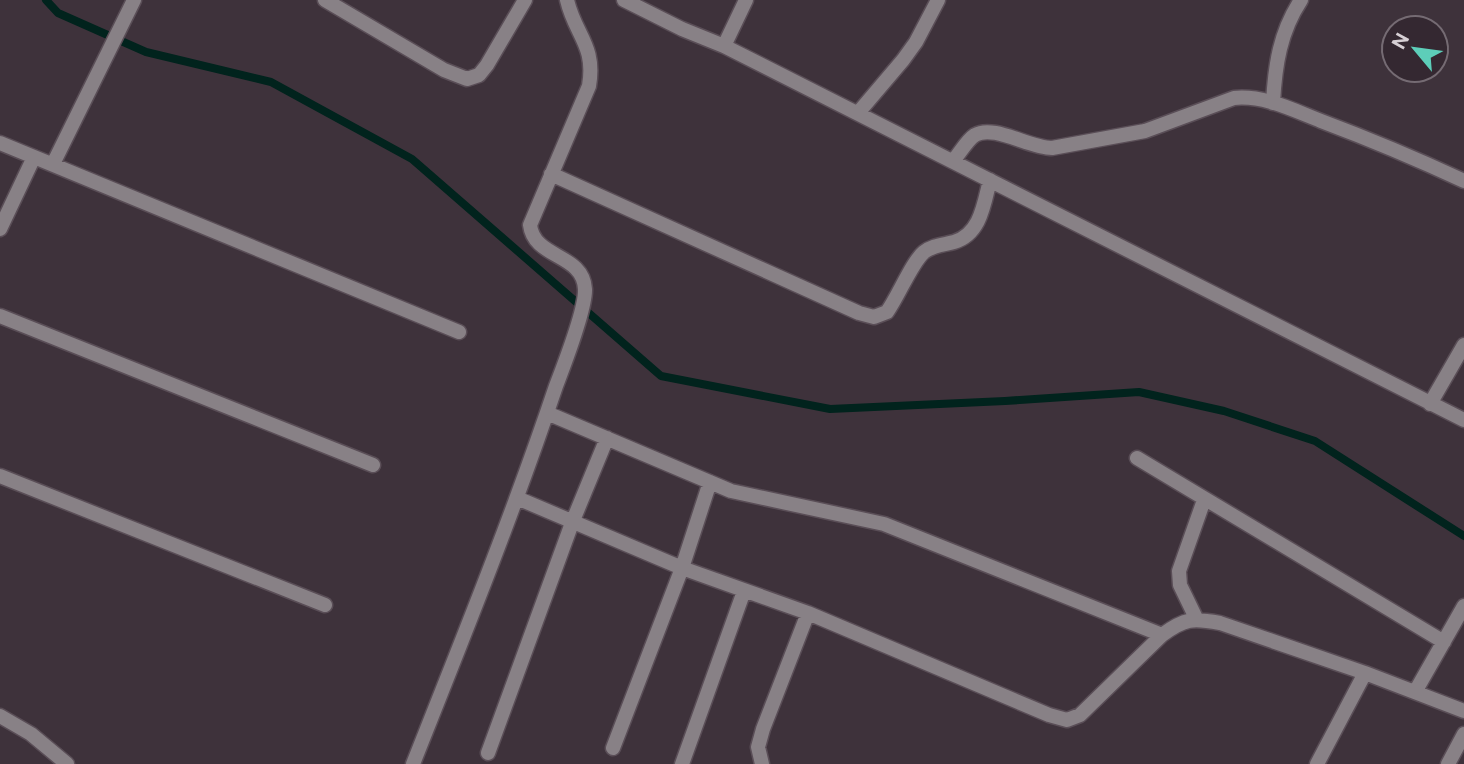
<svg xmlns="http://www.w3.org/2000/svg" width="1464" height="764" viewBox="0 0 1464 764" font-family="'Public Sans',sans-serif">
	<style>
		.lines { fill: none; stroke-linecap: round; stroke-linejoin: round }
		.stream { stroke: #01231d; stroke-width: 8 }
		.street-casing { stroke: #5a4e57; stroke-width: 17 }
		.street { stroke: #888186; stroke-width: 14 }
	</style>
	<rect width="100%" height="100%" fill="#3e323b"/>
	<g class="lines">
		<!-- stream -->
		<path class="stream" d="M 46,0 L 58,13 L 146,52 L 271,82 L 412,159 L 661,376 L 830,409 L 1005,401 L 1139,392 L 1224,411 L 1315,441 L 1464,536"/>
		<!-- street casing -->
		<g class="street-casing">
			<path id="street" d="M 325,0 L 444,70 L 467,79 L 479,75 L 487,65 L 525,0
				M 624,0 L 682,29 L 724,46 L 1464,420
				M 724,46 L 746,0
				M 1273,103 C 1275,65 1280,32 1301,0
				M 858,113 L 903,60 L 916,42 L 938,0
				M 0,143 L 459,332
				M 953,161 C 960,153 967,140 975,135 C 994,124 1029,148 1052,148 L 1145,131 L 1234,98 C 1264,95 1293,110 1321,121 C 1369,139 1417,159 1464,181
				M 53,164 L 134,0
				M 551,174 L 859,313 L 874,317 L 887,312 C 898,297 912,262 924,252 C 933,245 943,245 954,242 C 981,234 984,203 990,180
				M 0,229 L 34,157
				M 0,316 L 373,465
				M 1430,404 L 1464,345
				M 547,413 L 731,491 L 884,524 L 1162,635
				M 1137,458 L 1444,642
				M 0,476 L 325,605
				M 517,498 L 682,568 L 808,613 L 1049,715 L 1067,720 L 1080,715 L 1162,635 C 1185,618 1193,618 1220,623 L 1365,673 L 1464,711
				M 1196,618 L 1180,585 L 1179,571 L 1204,500
				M 1415,692 L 1464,606
				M 0,716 L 31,734 L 67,764
				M 613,748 L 682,568 L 710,482
				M 488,753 L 572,523 L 607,438
				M 413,764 C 463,638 513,514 556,386 C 564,365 586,309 585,289 C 583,253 534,259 530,225 L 589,86 C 596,45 575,35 567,0
				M 682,764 L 744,591
				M 762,764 L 758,747 L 763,729 L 808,613
				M 1317,764 L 1365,673
				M 1448,764 L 1464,734"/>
		</g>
		<!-- street -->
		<use href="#street" class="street"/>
	</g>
	<!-- north arrow -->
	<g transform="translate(1415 49) rotate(299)"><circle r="33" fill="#342831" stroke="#756b73" stroke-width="2"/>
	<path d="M0-5L12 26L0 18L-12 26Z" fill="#5dceb9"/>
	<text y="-10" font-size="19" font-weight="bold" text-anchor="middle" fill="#d7d0d5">N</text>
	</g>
</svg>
